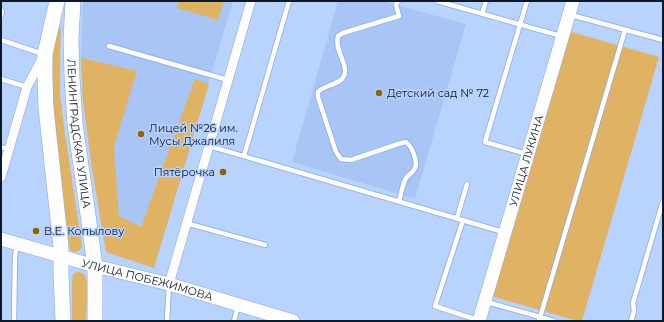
<svg xmlns="http://www.w3.org/2000/svg" width="664" height="322" viewBox="0 0 664 322" font-family="Montserrat,sans-serif">
	<style>
		.built { fill: #a9c5f6 }
		.green { fill: #e0b364 }
		.lines { fill: none; stroke-linecap: round; stroke-linejoin: round }
		.lane-casing { stroke: #87a7db; stroke-width: 6 }
		.street-casing { stroke: #87a7db; stroke-width: 10 }
		.secondary-casing { stroke: #87a7db; stroke-width: 14 }
		.primary-casing { stroke: #87a7db; stroke-width: 16 }
		.lane { stroke: #fff; stroke-width: 4.5 }
		.street { stroke: #fff; stroke-width: 9 }
		.secondary { stroke: #fff; stroke-width: 13 }
		.primary { stroke: #fff; stroke-width: 15 }
		.poi-dot { fill: #8c6305; stroke: #b8d3fe; stroke-width: 1.5 }
		.labels { text-anchor: middle; dominant-baseline: central; stroke-width: 3; stroke-linejoin: round; paint-order: stroke }
		.poi-label { font-size: 11px; fill: #0c182b; stroke: #b8d3fe; text-anchor: start }
		.street-label { font-size: 11px; fill: #0c182b; stroke: #b8d3fe }
	</style>
	<rect width="100%" height="100%" fill="#b8d3fe"/>
	<!-- built -->
	<path class="built" d="M 83,1 L 233,1 L 154,268 L 106,252 L 92,168 L 83,101 L 81,58 Z
		M 338,1 L 382,1 L 466,24 L 415,199 L 292,162 Z"/>
	<!-- green -->
	<path class="green" d="M 179,1 L 224,1 L 218,20 L 177,8 Z
		M 58,26 L 60,26 L 61,32 L 60,54 L 60,95 L 65,134 L 82,245 C 81,252 75,254 70,250 L 53,118 L 52,62 L 55,32 Z
		M 568,31 L 659,57 L 582,321 L 578,321 L 491,296 Z
		M 81,58 L 137,71 L 114,147 L 119,216 L 141,227 L 195,79 L 209,84 L 154,268 L 106,252 L 92,168 L 83,101 Z
		M 77,272 C 80,272 84,273 85,276 C 89,282 86,312 86,321 L 72,321 L 72,283 L 73,274 Z"/>
	<g class="lines">
		<!-- lane casing -->
		<g class="lane-casing">
			<path id="lane" d="M 398,1 L 396,5 L 399,16 L 343,33 L 338,36 C 334,50 349,65 344,76 C 340,85 324,85 318,92 L 318,97 L 336,152 L 341,159 L 351,160 L 398,144 L 406,142 C 412,146 418,162 415,168 C 413,173 407,175 405,180 C 402,187 401,194 399,201
				M 437,1 L 561,36
				M 527,1 L 485,142 L 527,154
				M 1,10 L 2,11 L 1,16
				M 482,14 L 486,1
				M 571,15 L 663,40
				M 1,40 L 43,54
				M 109,46 L 228,80
				M 1,79 L 27,87
				M 209,146 L 503,232
				M 1,147 L 9,150
				M 244,156 L 289,1
				M 457,218 L 467,184
				M 463,220 L 435,306 L 477,320
				M 186,223 L 265,245
				M 487,302 L 554,321
				M 14,321 L 15,257 L 17,245
				M 167,321 L 169,285
				M 234,321 L 238,306
				M 539,321 L 625,30
				M 631,321 L 634,311 L 633,303 L 663,201"/>
		</g>
		<!-- street casing -->
		<g class="street-casing">
			<path id="street" d="M 1,177 L 27,87 L 43,57
				M 169,284 L 251,1"/>
		</g>
		<!-- secondary casing -->
		<g class="secondary-casing">
			<g id="secondary">
				<path id="s1" d="M 1,239 L 95,266 L 169,284 L 293,321"/>
				<path id="s2" d="M 479,321 L 573,1"/>
			</g>
		</g>
		<!-- primary casing -->
		<g class="primary-casing">
			<g id="primary">
				<path d="M 57,1 L 45,54 L 45,80 L 46,108 L 61,247 L 61,273 L 63,321"/>
				<path id="s3" d="M 73,1 L 71,40 L 72,77 L 75,124 L 88,215 L 95,266 L 95,321"/>
			</g>
		</g>
		<!-- lane -->
		<use href="#lane" class="lane"/>
		<!-- street -->
		<use href="#street" class="street"/>
		<!-- secondary -->
		<use href="#secondary" class="secondary"/>
		<!-- primary -->
		<use href="#primary" class="primary"/>
	</g>
	<!-- markers -->
	<g class="poi-dot">
		<circle cx="379" cy="93" r="4"/>
		<circle cx="141" cy="134" r="4"/>
		<circle cx="223" cy="172" r="4"/>
		<circle cx="36" cy="231" r="4"/>
	</g>
	<g class="labels">
		<!-- poi labels -->
		<g class="poi-label">
			<text x="387" y="93">Детский сад № 72</text>
			<text x="149" y="128">Лицей №26 им.<tspan x="149" dy="13">Мусы Джалиля</tspan></text>
			<text x="215" y="172" text-anchor="end">Пятёрочка</text>
			<text x="44" y="231">В.Е. Копылову</text>
		</g>
		<!-- street labels -->
		<g class="street-label">
			<text stroke="none"><textPath href="#s3" startOffset="133">ЛЕНИНГРАДСКАЯ УЛИЦА</textPath></text>
			<text stroke="none"><textPath href="#s2" startOffset="167">УЛИЦА ЛУКИНА</textPath></text>
			<text stroke="none"><textPath href="#s1" startOffset="152">УЛИЦА ПОБЕЖИМОВА</textPath></text>
		</g>
	</g>
	<!-- border -->
	<rect width="664" height="322" fill="none" stroke="#0c182b" stroke-width="4"/>
</svg>
